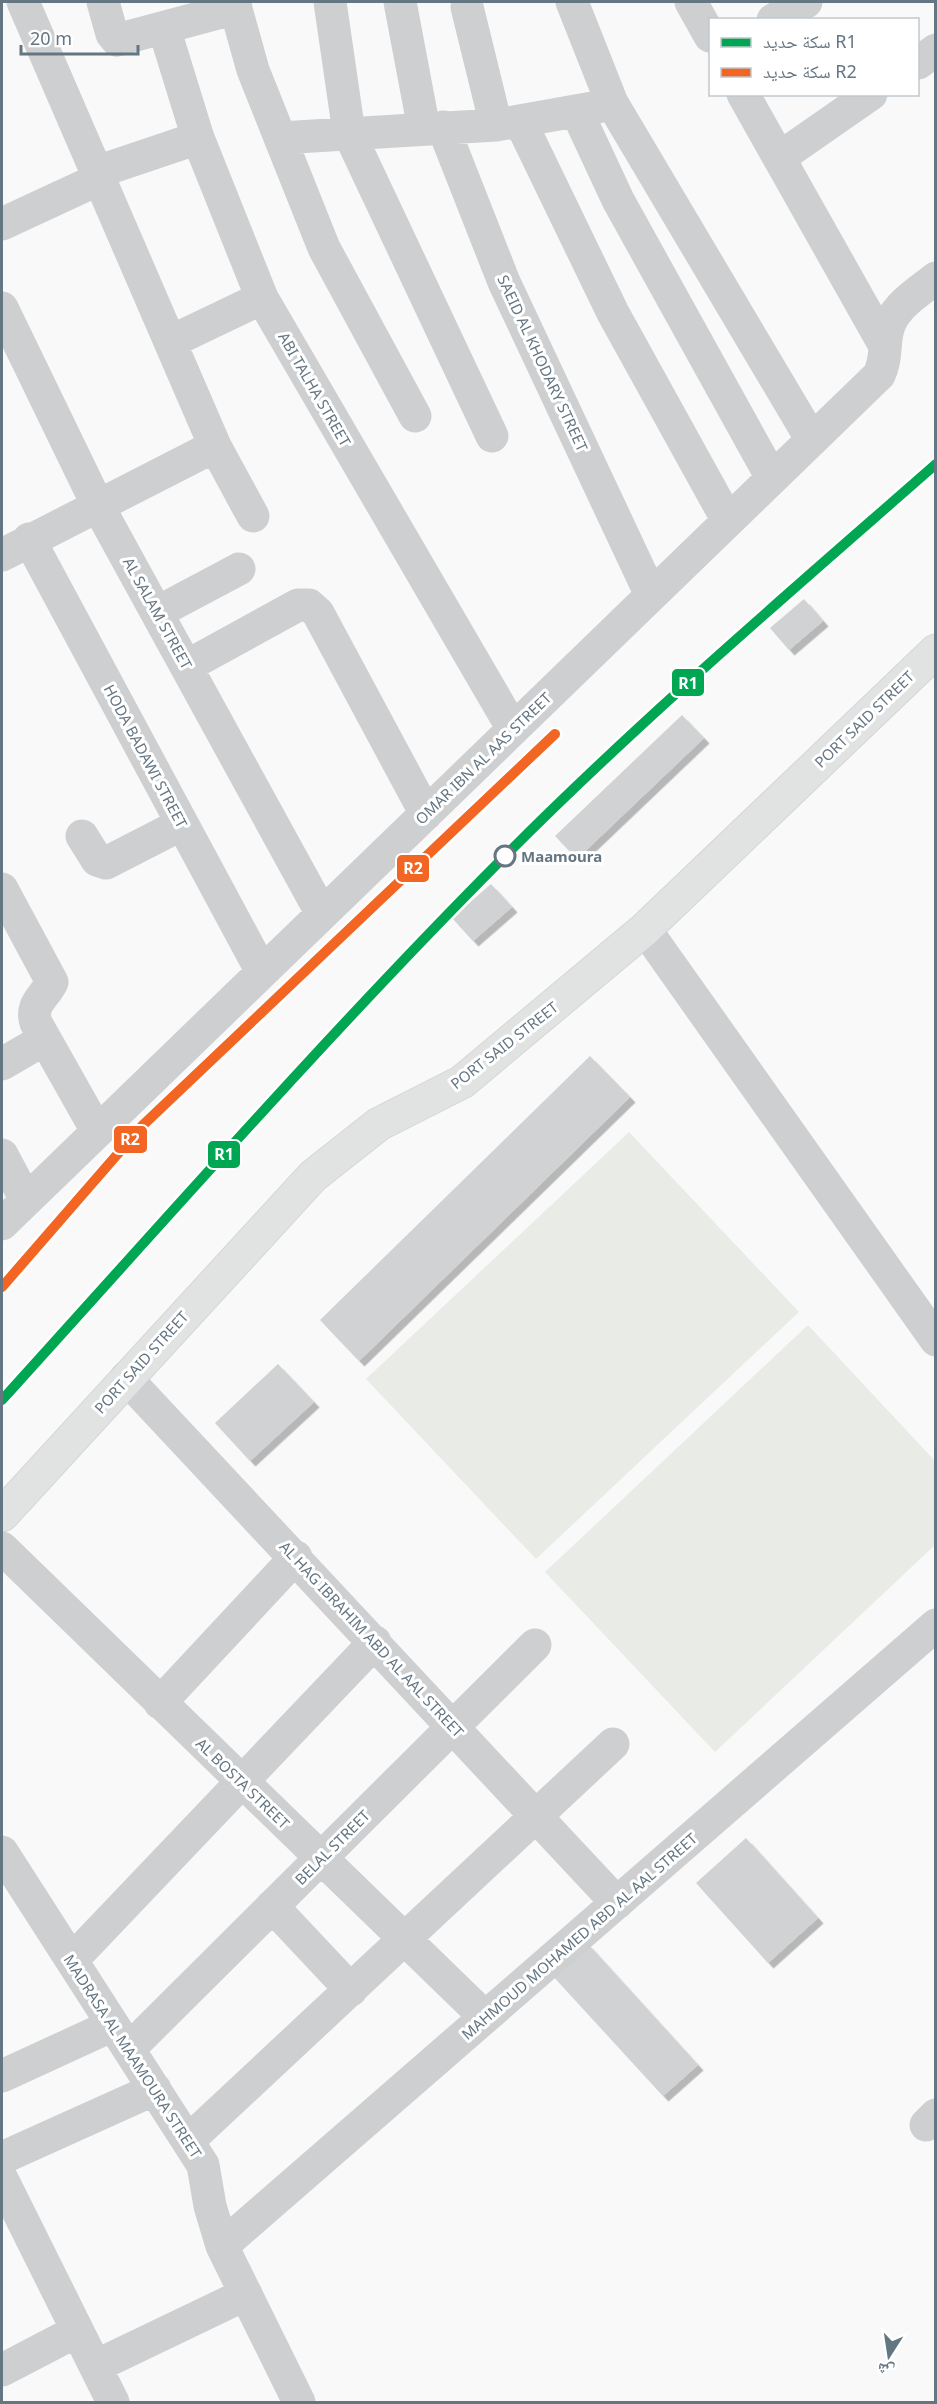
<svg xmlns="http://www.w3.org/2000/svg" width="937" height="2404" viewBox="0 0 937 2404" font-family="'Noto Sans','Noto Naskh Arabic',sans-serif">
	<style>
		.green { fill: #e8ebe6 }
		.building { fill: #d0d2d3; filter: url(#shadow) }
		.lines { fill: none; stroke-linecap: round; stroke-linejoin: round }
		.primary-casing { stroke: #d5d6d7; stroke-width: 35 }
		.minor { stroke: #cecfd0; stroke-width: 33 }
		.primary { stroke: #e1e2e2; stroke-width: 33 }
		.rail-1-casing { stroke: #fff; stroke-width: 15 }
		.rail-2-casing { stroke: #fff; stroke-width: 15 }
		.rail-1 { stroke: #00a651; stroke-width: 10 }
		.rail-2 { stroke: #f26522; stroke-width: 10 }
		.stop-dot { fill: #fff; stroke: #657683; stroke-width: 3 }
		.labels { text-anchor: middle; dominant-baseline: central; stroke-width: 6; stroke-linejoin: round; paint-order: stroke }
		.street-label { font-size: 15px; fill: #657683; stroke: #fff }
		.stop-label { font-size: 15px; font-weight: bold; fill: #657683; stroke: #fff; text-anchor: start }
		.line-badge { stroke: #fff; stroke-width: 2 }
		.badge-label { font-size: 16px; text-anchor: middle; font-weight: bold; fill: #fff }
	</style>
	<defs>
		<filter id="shadow"><feDropShadow dx="5.5" dy="5.5" stdDeviation="0" flood-color="#0004"/></filter>
	</defs>
	<rect width="100%" height="100%" fill="#f9f9f9"/>
	<!-- green -->
	<path class="green" d="M 629,1132 L 799,1312 L 536,1559 L 366,1379 Z
		M 808,1325 L 935,1461 L 935,1545 L 715,1752 L 545,1572 Z"/>
	<!-- building -->
	<path class="building" d="M 804,599 L 823,621 L 789,650 L 770,628 Z
		M 682,715 L 704,738 L 577,859 L 555,836 Z
		M 491,884 L 512,907 L 473,941 L 452,918 Z
		M 590,1056 L 630,1097 L 359,1361 L 320,1320 Z
		M 278,1364 L 314,1402 L 250,1461 L 215,1423 Z
		M 746,1838 L 818,1918 L 768,1963 L 696,1883 Z
		M 587,1943 L 698,2065 L 663,2096 L 552,1975 Z"/>
	<g class="lines">
		<!-- primary casing -->
		<g class="primary-casing">
			<path id="primary" d="M 2,1515 L 313,1176 L 379,1124 L 462,1082 L 645,929 L 936,651"/>
		</g>
		<!-- minor -->
		<path class="minor" d="M 23,2 L 215,446 L 253,516
			M 103,2 L 112,34 L 117,40 L 236,8
			M 234,2 L 253,70 L 324,248 L 415,416
			M 330,2 L 349,133 L 492,436
			M 400,2 L 424,129
			M 572,2 L 612,103 L 812,440
			M 691,2 L 710,36
			M 467,7 L 496,125
			M 773,20 L 806,2
			M 164,28 L 198,138 L 262,298 L 513,729
			M 918,63 L 936,50
			M 743,94 L 885,346
			M 577,112 L 618,200 L 772,478
			M 520,121 L 613,313 L 728,521
			M 443,127 L 504,282 L 651,595
			M 280,138 L 496,125 L 598,107
			M 779,158 L 871,94
			M 97,172 L 198,138
			M 2,224 L 99,179
			M 2,308 L 97,504 L 322,914
			M 170,342 L 262,298
			M 29,539 L 262,972
			M 2,555 L 215,446
			M 158,612 L 239,569
			M 187,666 L 298,605 L 309,605 L 318,613 L 426,814
			M 82,836 L 97,860 L 106,863 L 182,824
			M 2,889 L 52,982 C 44,998 30,1004 36,1023 L 97,1131
			M 645,929 L 936,1340
			M 2,1064 L 45,1039
			M 2,1155 L 26,1200
			M 2,1224 L 879,375 C 886,361 884,348 887,333 C 891,308 917,293 936,278
			M 126,1378 L 617,1903
			M 2,1548 L 485,2017
			M 160,1703 L 296,1557
			M 2,1852 L 203,2165 L 210,2206 L 222,2246 L 299,2402
			M 272,1906 L 351,1990
			M 72,1960 L 375,1642
			M 129,2049 L 535,1645
			M 2,2076 L 113,2025
			M 926,2125 L 936,2115
			M 188,2141 L 613,1744
			M 2,2158 L 155,2089
			M 2,2179 L 113,2402
			M 222,2246 L 936,1625
			M 96,2366 L 246,2294
			M 2,2370 L 77,2331"/>
		<!-- primary -->
		<use href="#primary" class="primary"/>
		<!-- rail-1 casing -->
		<g class="rail-1-casing">
			<path id="rail-1" d="M 2,1400 C 167,1218 329,1033 503,858 C 640,720 789,593 936,464"/>
		</g>
		<!-- rail-2 casing -->
		<g class="rail-2-casing">
			<path id="rail-2" d="M 2,1287 L 142,1126 L 555,734"/>
		</g>
		<!-- rail-1 -->
		<use href="#rail-1" class="rail-1"/>
		<!-- rail-2 -->
		<use href="#rail-2" class="rail-2"/>
	</g>
	<!-- markers -->
	<circle class="stop-dot" cx="505" cy="856" r="10"/>
	<g class="labels">
		<!-- street labels -->
		<g class="street-label">
			<text transform="translate(543 363) rotate(65)">SAEID AL KHODARY STREET</text>
			<text transform="translate(315 389) rotate(60)">ABI TALHA STREET</text>
			<text transform="translate(158 613) rotate(61)">AL SALAM STREET</text>
			<text transform="translate(864 719) rotate(-44)">PORT SAID STREET</text>
			<text transform="translate(146 756) rotate(62)">HODA BADAWI STREET</text>
			<text transform="translate(483 758) rotate(-44)">OMAR IBN AL AAS STREET</text>
			<text transform="translate(504 1045) rotate(-38)">PORT SAID STREET</text>
			<text transform="translate(141 1362) rotate(-48)">PORT SAID STREET</text>
			<text transform="translate(372 1639) rotate(47)">AL HAG IBRAHIM ABD AL AAL STREET</text>
			<text transform="translate(243 1783) rotate(44)">AL BOSTA STREET</text>
			<text transform="translate(332 1847) rotate(-45)">BELAL STREET</text>
			<text transform="translate(579 1936) rotate(-41)">MAHMOUD MOHAMED ABD AL AAL STREET</text>
			<text transform="translate(133 2056) rotate(57)">MADRASA AL MAAMOURA STREET</text>
		</g>
		<!-- stop labels -->
		<g class="stop-label">
			<text x="521" y="856">Maamoura</text>
		</g>
	</g>
	<g class="line-badge">
		<rect x="671" y="668" width="34" height="29" rx="6" fill="#00a651"/>
		<rect x="396" y="854" width="34" height="29" rx="6" fill="#f26522"/>
		<rect x="113" y="1125" width="35" height="29" rx="6" fill="#f26522"/>
		<rect x="207" y="1140" width="34" height="29" rx="6" fill="#00a651"/>
	</g>
	<g class="badge-label">
		<text x="688" y="689">R1</text>
		<text x="413" y="874">R2</text>
		<text x="130" y="1145">R2</text>
		<text x="224" y="1160">R1</text>
	</g>
	<!-- border -->
	<rect width="937" height="2404" fill="none" stroke="#657683" stroke-width="6"/>
	<!-- legend -->
	<rect x="709" y="18" width="210" height="78" fill="#ffffff" stroke="#c1c8cd" stroke-width="1.5"/>
	<rect x="721" y="38" width="30" height="9" fill="#00a651" stroke="#c1c8cd" stroke-width="1.5"/>
	<text x="763" y="48" font-size="18" fill="#657683">سكة حديد R1</text>
	<rect x="721" y="68" width="30" height="9" fill="#f26522" stroke="#c1c8cd" stroke-width="1.5"/>
	<text x="763" y="78" font-size="18" fill="#657683">سكة حديد R2</text>
	<!-- north arrow -->
	<g transform="translate(889 2356) rotate(192)" stroke="#ffffff" stroke-width="4.5" paint-order="stroke">
	<path d="M0-4.5L10 22L0 15L-10 22Z" fill="#657683"/>
	<text y="-9" font-size="16" font-weight="bold" text-anchor="middle" fill="#657683">ش</text>
	</g>
	<!-- scale -->
	<path d="M21 45v9h117v-9" fill="none" stroke="#657683" stroke-width="3"/>
	<text x="30" y="45" font-size="18" fill="#657683" stroke="#ffffff" stroke-width="4.5" paint-order="stroke">20 m</text>
</svg>
